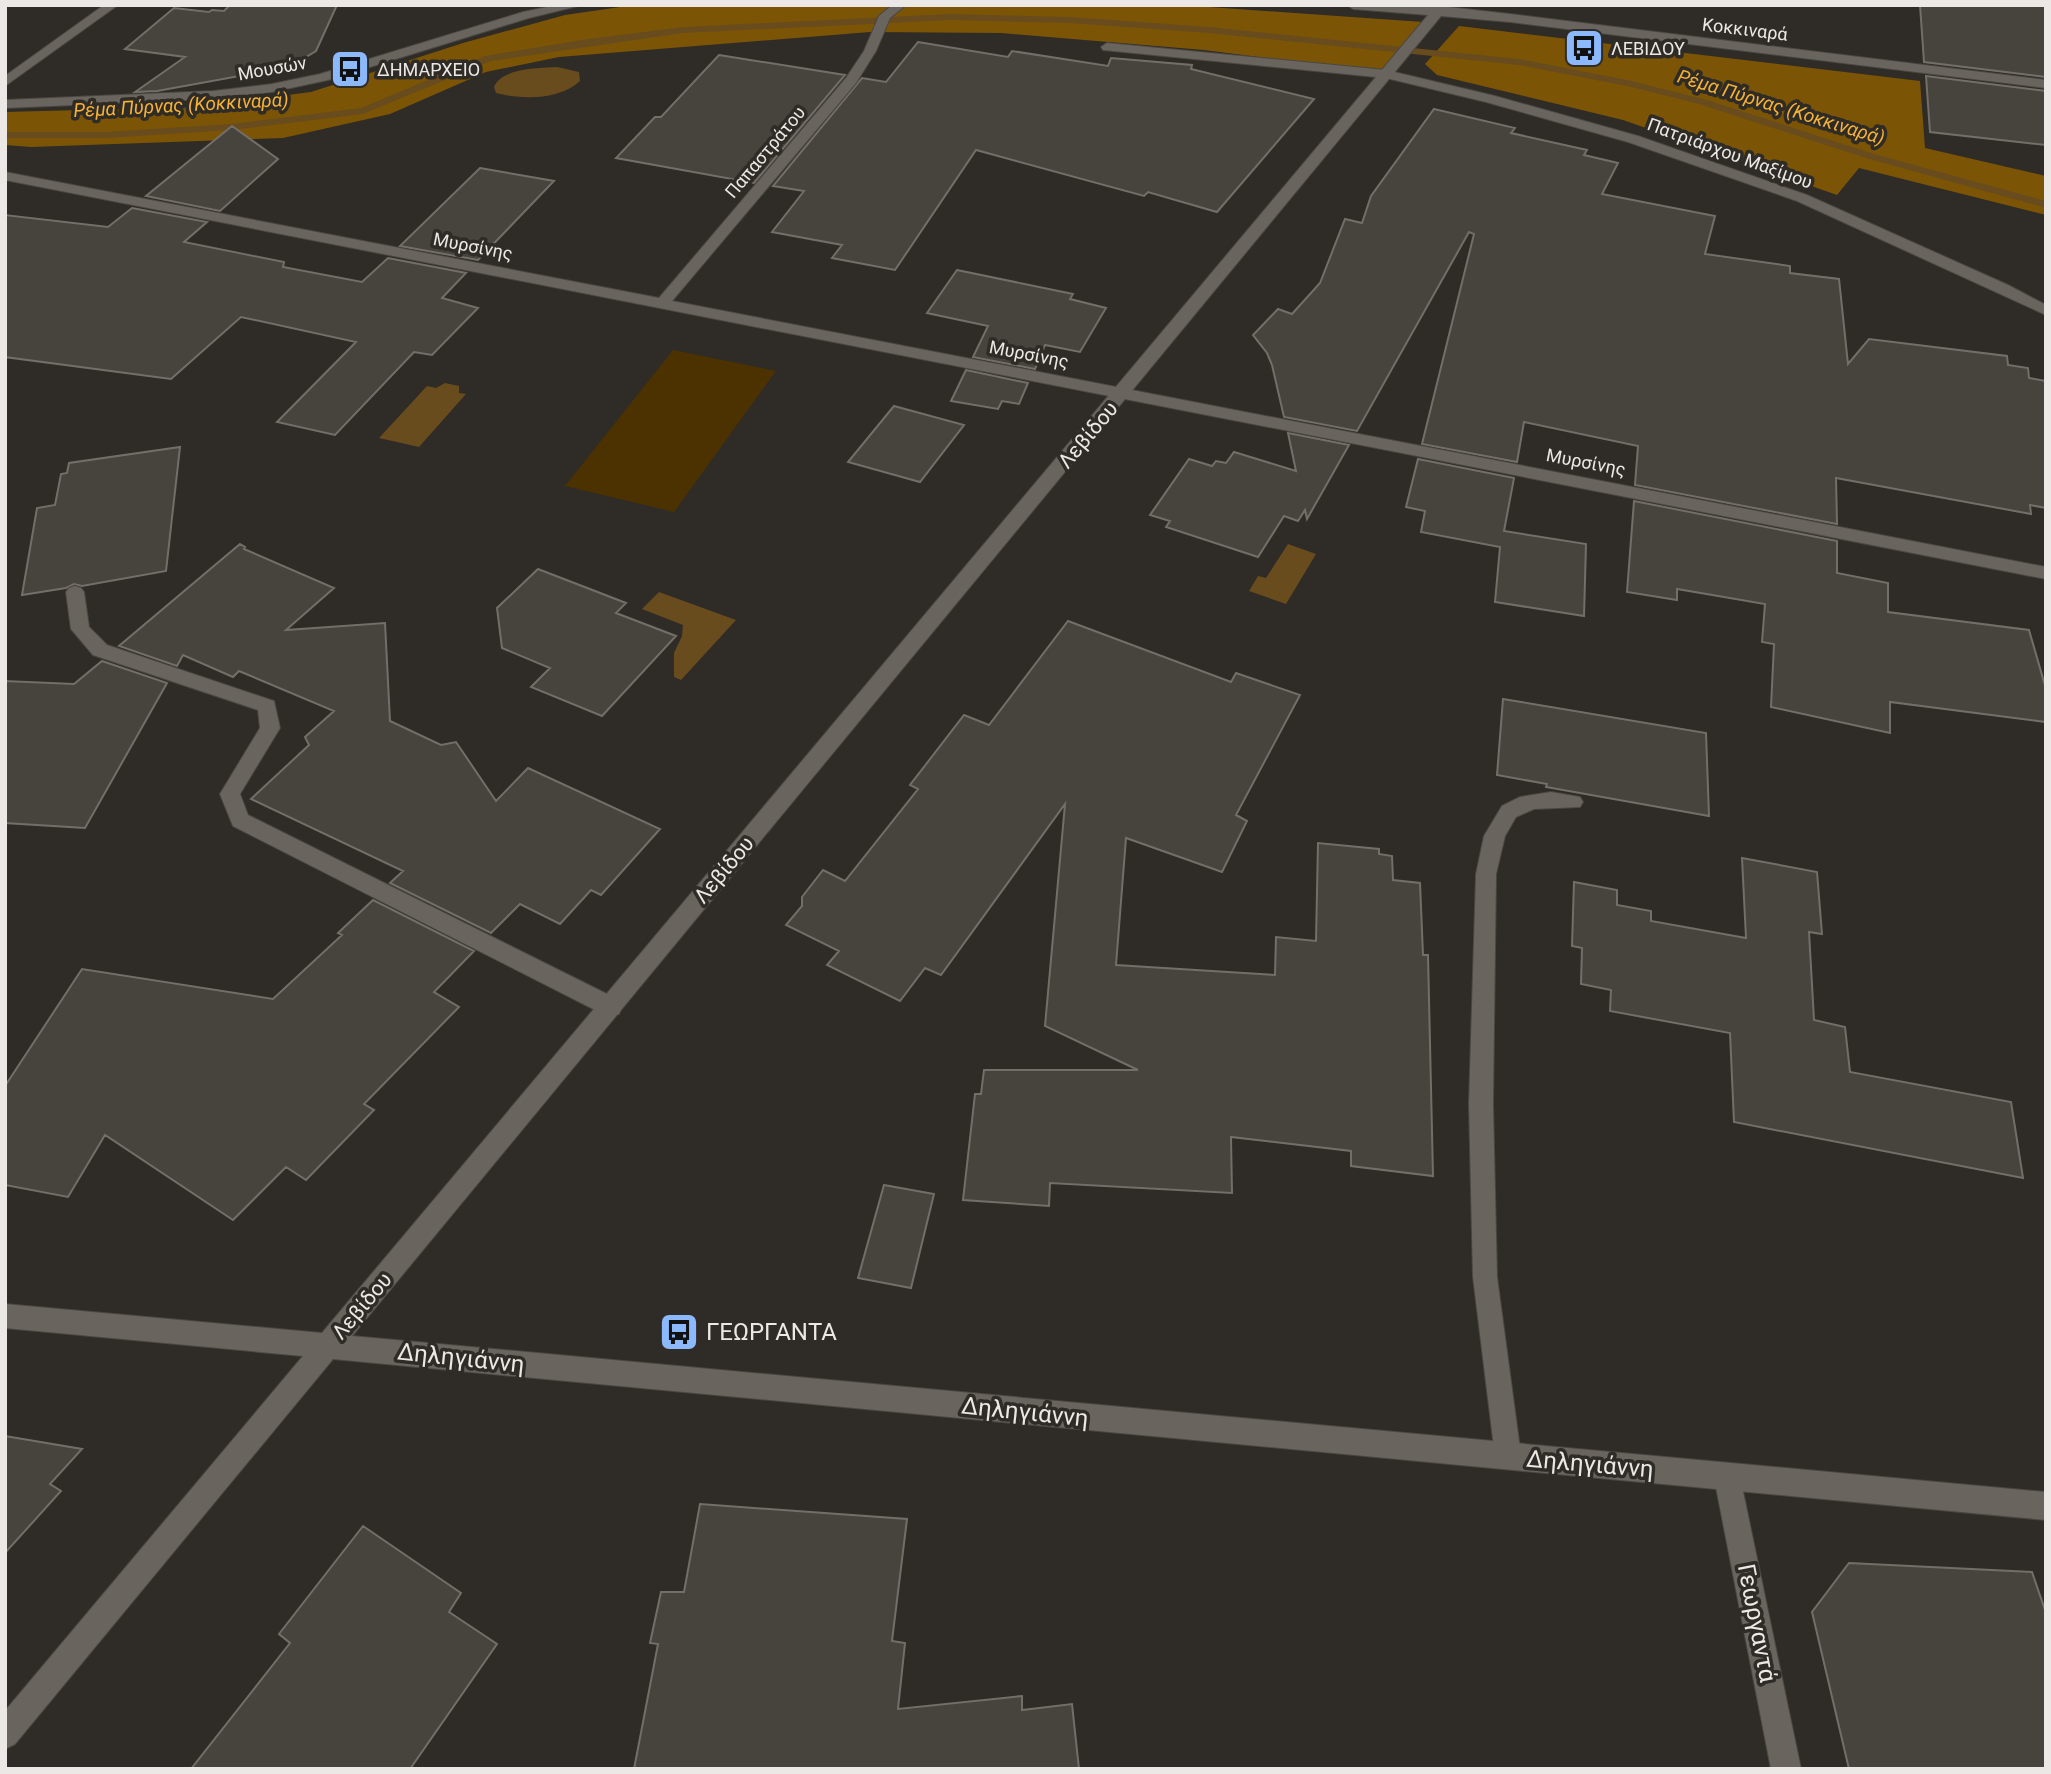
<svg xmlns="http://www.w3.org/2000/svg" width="2051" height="1774" viewBox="0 0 2051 1774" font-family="Roboto,sans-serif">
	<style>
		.green { fill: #4c3200 }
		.forest { fill: #7b5505 }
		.water { fill: #684c1d }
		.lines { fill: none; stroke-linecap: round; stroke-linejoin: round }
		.stream { fill: #684c1d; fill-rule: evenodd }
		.building { fill: #47433d; stroke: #736e68; stroke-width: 2 }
		.lane-casing { stroke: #4a4742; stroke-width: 2 }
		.street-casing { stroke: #4a4742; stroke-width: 2 }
		.secondary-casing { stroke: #4a4742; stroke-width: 2 }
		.lane { fill: #69655e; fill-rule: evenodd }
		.street { fill: #69655e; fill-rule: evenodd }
		.secondary { fill: #69655e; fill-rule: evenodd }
		.labels { text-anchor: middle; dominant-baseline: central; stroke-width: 7; stroke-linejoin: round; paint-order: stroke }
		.far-street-label { font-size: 18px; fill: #ebe8e5; stroke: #2f2b26 }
		.far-poi-label { font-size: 18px; fill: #ebe8e5; stroke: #2f2b26; text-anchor: start }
		.far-water-label { font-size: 19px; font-style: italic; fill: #f5b235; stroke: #2f2b26 }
		.street-label { font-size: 21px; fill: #ebe8e5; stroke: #2f2b26 }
		.near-poi-label { font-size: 24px; fill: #ebe8e5; stroke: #2f2b26; text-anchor: start }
		.near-street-label { font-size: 24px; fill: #ebe8e5; stroke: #2f2b26 }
	</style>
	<rect width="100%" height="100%" fill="#2f2b26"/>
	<!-- green -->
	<path class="green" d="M 673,350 L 776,371 L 674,512 L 565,486 Z"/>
	<!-- forest -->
	<path class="forest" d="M 634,5 L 1181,5 L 1423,22 L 1383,73 L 1204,50 L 1001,33 L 870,32 L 559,57 L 486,72 L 390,114 L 283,138 L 31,147 L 5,145 L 5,112 L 193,107 L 311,92 L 463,43 L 565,15 Z
		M 1459,26 L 1920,81 L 1925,148 L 2046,176 L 2046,215 L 1859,168 L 1837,195 L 1623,120 L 1437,75 L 1425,64 Z"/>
	<!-- water -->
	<path class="water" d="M 557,67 L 579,72 L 580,81 C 560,100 522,100 496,93 L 494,87 C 501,68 539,68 557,67 Z
		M 445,383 L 459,386 L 459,393 L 466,394 L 419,447 L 379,438 L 427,386 L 436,388 Z
		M 1288,544 L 1316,554 L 1286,604 L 1249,591 L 1258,576 L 1266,578 Z
		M 659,592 L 736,620 L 681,680 L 674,677 L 674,653 L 682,636 L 683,625 L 642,609 Z"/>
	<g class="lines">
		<!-- stream -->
		<path class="stream" d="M 951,14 L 1070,17 L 1209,27 L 1519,59 L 1627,80 L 1707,100 L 1874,154 L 2046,201 L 2046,208 L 1866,158 L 1699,104 L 1627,86 L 1519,65 L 1209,33 L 1070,23 L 951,20 L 683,33 L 491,61 L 363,114 L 231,130 L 106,138 L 5,138 L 5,132 L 106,132 L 231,124 L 361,108 L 485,56 L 588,39 L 683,27 Z"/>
	</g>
	<!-- building -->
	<path class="building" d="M 230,5 L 337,5 L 316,51 L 301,60 L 278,69 L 157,91 L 135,92 L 185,57 L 125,49 L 174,8 L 209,12 L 212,10 L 224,11 Z
		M 1920,5 L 2046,5 L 2046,77 L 1924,62 Z
		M 918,42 L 1008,57 L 1012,51 L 1108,66 L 1111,58 L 1192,65 L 1191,69 L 1314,99 L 1217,212 L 1148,192 L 1144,196 L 976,150 L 895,270 L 832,258 L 842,245 L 772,232 L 804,191 L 773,186 L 862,78 L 886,82 Z
		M 719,55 L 845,75 L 754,183 L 616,158 L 655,117 L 661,117 Z
		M 1926,76 L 2046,91 L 2046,145 L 1930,132 Z
		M 1434,109 L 1515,128 L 1511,133 L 1587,150 L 1584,155 L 1618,163 L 1602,194 L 1715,216 L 1705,254 L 1790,266 L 1790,273 L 1839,279 L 1848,364 L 1869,339 L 2007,356 L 2008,365 L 2028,368 L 2029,378 L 2046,381 L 2046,508 L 2030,505 L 2031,514 L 1836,478 L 1837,524 L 1635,485 L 1638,446 L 1524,422 L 1517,462 L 1422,444 L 1474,234 L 1469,232 L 1357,431 L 1284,417 L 1272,365 L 1267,353 L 1253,335 L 1278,309 L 1292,314 L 1320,283 L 1345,219 L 1362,223 L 1371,196 Z
		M 232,126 L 278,159 L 220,211 L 146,196 Z
		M 480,168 L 554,181 L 478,260 L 400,246 Z
		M 132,208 L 207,222 L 184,242 L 284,262 L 283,267 L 362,282 L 388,258 L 466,273 L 442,298 L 478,308 L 432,355 L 414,352 L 335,435 L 277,422 L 356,342 L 241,317 L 171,379 L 5,357 L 5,215 L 108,227 Z
		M 957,270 L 1073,294 L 1070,299 L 1106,308 L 1080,352 L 1045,345 L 1035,369 L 973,357 L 988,326 L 927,313 Z
		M 966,370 L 1028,383 L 1019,404 L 1002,401 L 998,409 L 951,401 Z
		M 894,406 L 964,425 L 920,482 L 848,462 Z
		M 1288,433 L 1349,445 L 1307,519 L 1305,510 L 1298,521 L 1284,516 L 1258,557 L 1166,527 L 1170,521 L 1150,515 L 1189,459 L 1212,466 L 1216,461 L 1226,463 L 1234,452 L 1296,471 Z
		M 180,447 L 166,571 L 82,586 L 74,584 L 66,588 L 22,595 L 37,508 L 55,505 L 61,474 L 67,473 L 69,463 Z
		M 1418,459 L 1514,478 L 1504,531 L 1586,544 L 1584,616 L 1495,602 L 1500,547 L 1421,532 L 1425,511 L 1406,507 Z
		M 1634,501 L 1837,541 L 1837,573 L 1888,583 L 1888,612 L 2029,630 L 2046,689 L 2046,722 L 1890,702 L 1890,733 L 1771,707 L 1774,644 L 1762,642 L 1765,604 L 1677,589 L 1677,600 L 1627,592 Z
		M 240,544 L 245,547 L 244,549 L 334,588 L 286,630 L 385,623 L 390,721 L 441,745 L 456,742 L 496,801 L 528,768 L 660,829 L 601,895 L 591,890 L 560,924 L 520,904 L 491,933 L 390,883 L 403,871 L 251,799 L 309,745 L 305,737 L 334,711 L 239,671 L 233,677 L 183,655 L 177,666 L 119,646 Z
		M 538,569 L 626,603 L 616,613 L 676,636 L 602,716 L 531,687 L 550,668 L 502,648 L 497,608 Z
		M 1068,621 L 1231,682 L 1236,673 L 1300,695 L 1236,815 L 1247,821 L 1222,872 L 1126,838 L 1116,965 L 1275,975 L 1276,937 L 1316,941 L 1318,843 L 1379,849 L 1379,854 L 1392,856 L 1393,880 L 1420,883 L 1423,955 L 1428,955 L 1433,1176 L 1351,1166 L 1351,1151 L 1231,1137 L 1232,1193 L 1050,1183 L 1049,1206 L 963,1200 L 975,1094 L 981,1094 L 984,1070 L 1138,1070 L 1045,1026 L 1065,804 L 941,975 L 925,968 L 900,1001 L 827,965 L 839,951 L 786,925 L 802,906 L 802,897 L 823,870 L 845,881 L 918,789 L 910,785 L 964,715 L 989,725 Z
		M 102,661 L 167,683 L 85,828 L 5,823 L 5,681 L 74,684 Z
		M 1503,699 L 1706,733 L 1709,816 L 1546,787 L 1547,784 L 1497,775 Z
		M 1742,858 L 1817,872 L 1822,934 L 1809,932 L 1814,1020 L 1845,1027 L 1850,1072 L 2011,1102 L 2023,1178 L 1734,1122 L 1730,1033 L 1610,1011 L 1611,990 L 1581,984 L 1582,948 L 1572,946 L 1574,882 L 1617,890 L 1617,905 L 1651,911 L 1651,921 L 1746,938 Z
		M 373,900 L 474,951 L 434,992 L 459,1007 L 364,1104 L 374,1110 L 306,1180 L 286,1167 L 233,1220 L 105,1135 L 68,1197 L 5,1185 L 5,1086 L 82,969 L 273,999 L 342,935 L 338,933 Z
		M 884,1185 L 934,1194 L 911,1288 L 858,1278 Z
		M 5,1436 L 82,1449 L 50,1484 L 61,1491 L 5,1553 Z
		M 700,1504 L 907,1519 L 892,1641 L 905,1643 L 898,1709 L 1022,1696 L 1022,1710 L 1072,1704 L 1079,1769 L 634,1769 L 658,1644 L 650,1643 L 661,1592 L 684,1592 Z
		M 363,1526 L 461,1593 L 449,1612 L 497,1644 L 410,1769 L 191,1769 L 290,1643 L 279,1634 Z
		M 1849,1563 L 2032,1572 L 2046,1613 L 2046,1769 L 1849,1769 L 1812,1612 Z"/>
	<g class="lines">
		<!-- lane casing -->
		<g class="lane-casing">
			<path id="lane" d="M 1551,792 L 1580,797 L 1583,802 L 1580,807 L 1534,809 L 1516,817 L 1505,836 L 1496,874 L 1493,1104 L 1497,1277 L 1521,1456 L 1517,1465 L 1508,1469 L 1499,1465 L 1495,1456 L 1473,1277 L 1469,1104 L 1476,874 L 1484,836 L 1502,806 L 1520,797 Z"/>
		</g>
		<!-- street casing -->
		<g class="street-casing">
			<path id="street" d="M 104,5 L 118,5 L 5,86 L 5,76 Z
				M 892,5 L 906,5 L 890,18 L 876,51 L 856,83 L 672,301 L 2046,567 L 2046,579 L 5,180 L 5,172 L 659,298 L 846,78 L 864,51 L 879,16 Z
				M 1107,43 L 1386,70 L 1495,96 L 1638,136 L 1807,195 L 2008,285 L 2046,305 L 2046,315 L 1797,201 L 1628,142 L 1486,102 L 1386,78 L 1103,50 L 1101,47 Z
				M 75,586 L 81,588 L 84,592 L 89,627 L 107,645 L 274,701 L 280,728 L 240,794 L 248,815 L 619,1000 L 622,1007 L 619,1014 L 611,1016 L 603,1014 L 233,826 L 220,794 L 260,728 L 258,710 L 93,655 L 71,629 L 66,592 L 69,588 Z
				M 1727,1464 L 1737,1467 L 1740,1477 L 1801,1769 L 1771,1769 L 1714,1477 L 1717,1467 Z"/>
		</g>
		<!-- secondary casing -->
		<g class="secondary-casing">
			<path id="secondary" d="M 557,5 L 582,5 L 529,18 L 328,80 L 272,92 L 213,99 L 5,108 L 5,100 L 213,91 L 272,84 L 320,74 L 523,12 Z
				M 1347,5 L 1439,6 L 1510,14 L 2046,80 L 2046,88 L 1510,22 L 1441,16 L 352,1336 L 2046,1492 L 2046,1520 L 333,1359 L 15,1744 L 5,1749 L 5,1711 L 303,1356 L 5,1328 L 5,1304 L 322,1333 L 1428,15 L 1353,9 Z"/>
		</g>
		<!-- lane -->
		<use href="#lane" class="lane"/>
		<!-- street -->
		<use href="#street" class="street"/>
		<!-- secondary -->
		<use href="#secondary" class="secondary"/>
	</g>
	<!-- icons -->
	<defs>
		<g id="bus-square" transform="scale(2.0125)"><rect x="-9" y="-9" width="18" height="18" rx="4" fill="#8cb9fc" stroke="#2f2b26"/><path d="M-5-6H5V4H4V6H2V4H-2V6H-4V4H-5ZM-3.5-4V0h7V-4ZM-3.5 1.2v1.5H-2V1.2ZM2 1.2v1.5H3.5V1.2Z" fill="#111"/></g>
	</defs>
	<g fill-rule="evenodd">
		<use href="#bus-square" x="1584" y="48"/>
		<use href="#bus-square" x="350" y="69"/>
		<use href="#bus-square" x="679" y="1332"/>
	</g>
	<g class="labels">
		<!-- far-street labels -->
		<g class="far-street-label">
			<text transform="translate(1745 29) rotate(7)">Κοκκιναρά</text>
			<text transform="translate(272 68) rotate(-10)">Μουσών</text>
			<text transform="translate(765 152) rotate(-50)">Παπαστράτου</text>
			<text transform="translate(1730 153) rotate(20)">Πατριάρχου Μαξίμου</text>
			<text transform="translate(473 246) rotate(11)">Μυρσίνης</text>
			<text transform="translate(1029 354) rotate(11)">Μυρσίνης</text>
			<text transform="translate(1586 462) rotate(11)">Μυρσίνης</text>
		</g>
		<!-- far-poi labels -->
		<g class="far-poi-label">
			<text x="1611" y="48">ΛΕΒΙΔΟΥ</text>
			<text x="377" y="69">ΔΗΜΑΡΧΕΙΟ</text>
		</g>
		<!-- far-water labels -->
		<g class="far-water-label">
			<text transform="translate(181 105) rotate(-3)">Ρέμα Πύρνας (Κοκκιναρά)</text>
			<text transform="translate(1781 107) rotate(17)">Ρέμα Πύρνας (Κοκκιναρά)</text>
		</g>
		<!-- street labels -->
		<g class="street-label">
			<text transform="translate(1088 435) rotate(-50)">Λεβίδου</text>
			<text transform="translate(724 870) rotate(-50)">Λεβίδου</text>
			<text transform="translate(362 1306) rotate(-50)">Λεβίδου</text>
		</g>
		<!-- near-poi labels -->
		<g class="near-poi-label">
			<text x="706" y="1332">ΓΕΩΡΓΑΝΤΑ</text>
		</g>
		<!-- near-street labels -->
		<g class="near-street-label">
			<text transform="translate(461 1358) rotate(6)">Δηληγιάννη</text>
			<text transform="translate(1025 1412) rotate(6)">Δηληγιάννη</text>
			<text transform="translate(1590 1464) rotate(5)">Δηληγιάννη</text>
			<text transform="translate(1757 1623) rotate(79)">Γεωργαντά</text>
		</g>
	</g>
	<!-- border -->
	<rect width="2051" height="1774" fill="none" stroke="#ebe8e5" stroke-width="14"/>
</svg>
